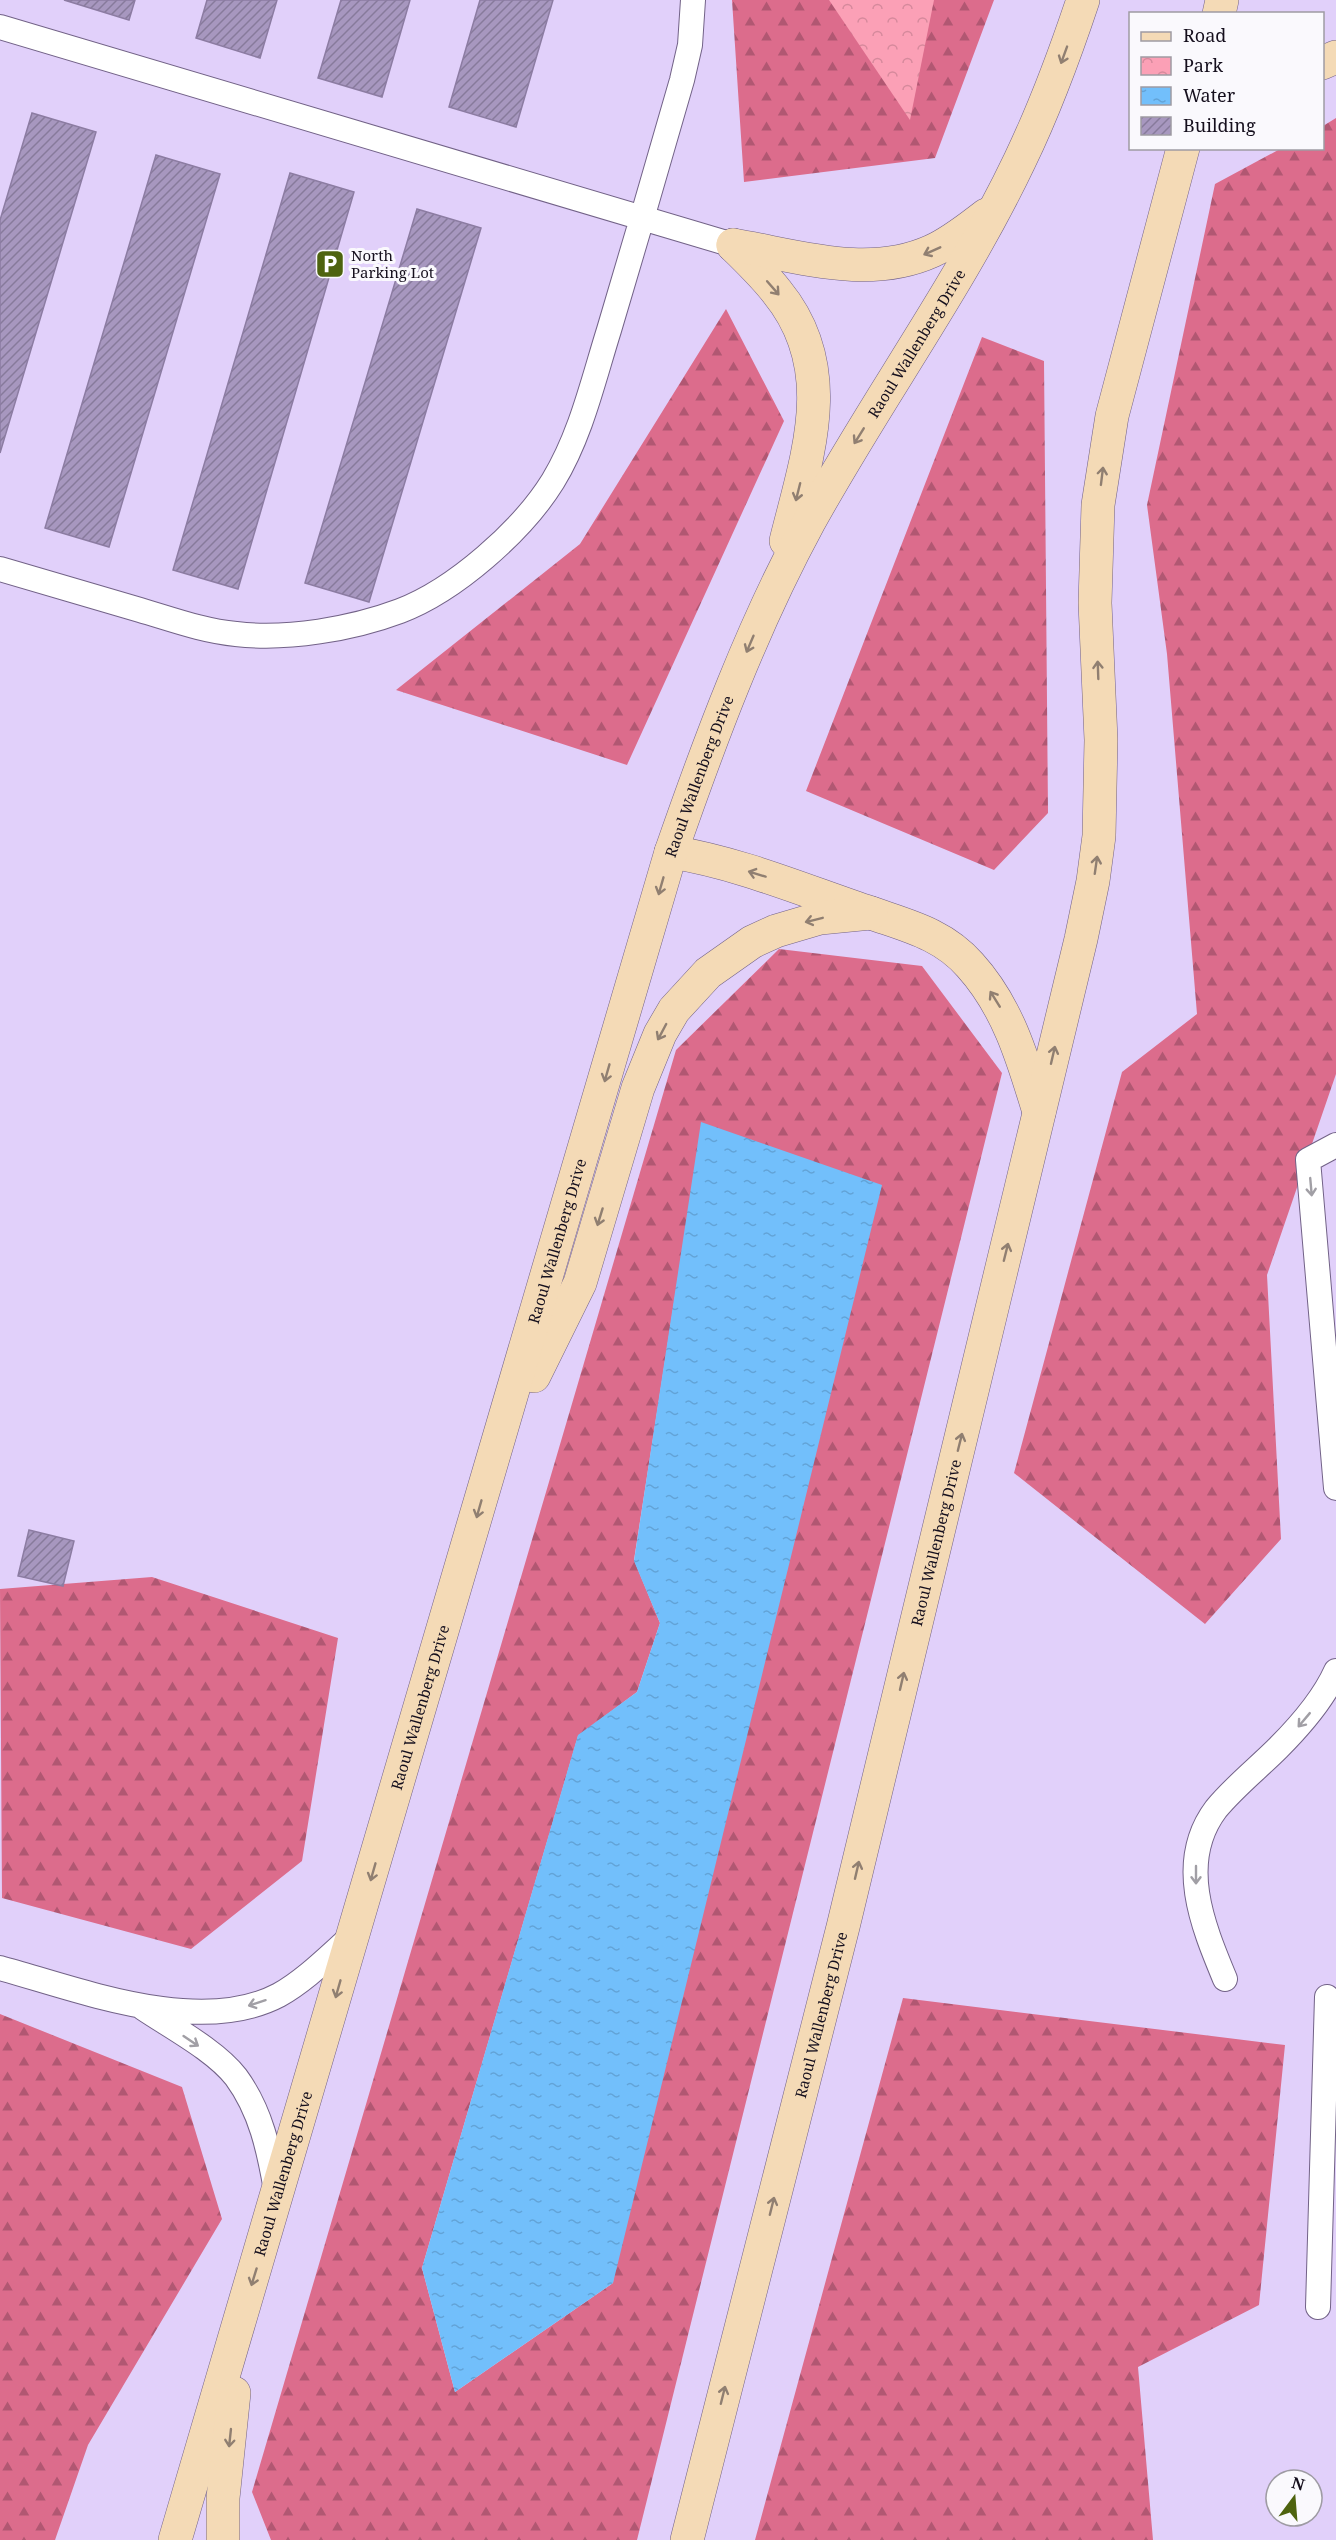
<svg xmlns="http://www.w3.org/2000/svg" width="1336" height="2540" viewBox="0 0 1336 2540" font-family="'Noto Serif',serif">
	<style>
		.forest { fill: url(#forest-firs); fill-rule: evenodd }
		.park { fill: url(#park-crowns) }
		.water { fill: url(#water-ripples) }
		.building { fill: url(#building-hatch); stroke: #8c7ca2; stroke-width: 1.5 }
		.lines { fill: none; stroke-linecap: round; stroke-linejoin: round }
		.lane-casing { stroke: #726287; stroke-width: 26 }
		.secondary-casing { stroke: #726287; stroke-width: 34 }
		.lane { stroke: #fff; stroke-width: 24 }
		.secondary { stroke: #f4dab6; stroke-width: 33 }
		.oneway { stroke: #907f71 }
		.oneway2 { stroke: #a19fa5 }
		.labels { text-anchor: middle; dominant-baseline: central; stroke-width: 6; stroke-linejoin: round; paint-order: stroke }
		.poi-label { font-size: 15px; fill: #150f1d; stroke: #faf9fd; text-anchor: start }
		.street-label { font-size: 15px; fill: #150f1d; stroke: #faf9fd }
	</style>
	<defs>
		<pattern id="forest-firs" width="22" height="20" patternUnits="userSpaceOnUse" patternTransform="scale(1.5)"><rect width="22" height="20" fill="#dc6c8c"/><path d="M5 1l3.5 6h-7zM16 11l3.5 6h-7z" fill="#b15772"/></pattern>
		<pattern id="park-crowns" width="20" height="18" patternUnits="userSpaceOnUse" patternTransform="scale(1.5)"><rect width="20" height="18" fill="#fba0b6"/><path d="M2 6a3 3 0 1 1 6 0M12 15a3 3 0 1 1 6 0" fill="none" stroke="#d6899c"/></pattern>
		<pattern id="water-ripples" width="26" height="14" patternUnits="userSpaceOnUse" patternTransform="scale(1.5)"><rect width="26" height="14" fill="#72bffb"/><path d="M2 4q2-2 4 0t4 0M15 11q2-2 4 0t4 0" fill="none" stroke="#62a3d7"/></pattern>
		<pattern id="building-hatch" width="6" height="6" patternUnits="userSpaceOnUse" patternTransform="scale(1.5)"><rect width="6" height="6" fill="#a797bf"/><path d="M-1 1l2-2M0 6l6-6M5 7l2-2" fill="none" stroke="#877a9b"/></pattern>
	</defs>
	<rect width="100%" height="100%" fill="#e1d0fa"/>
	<!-- forest -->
	<path class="forest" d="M 732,0 L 994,0 L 935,158 L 744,182 Z
		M 1336,118 L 1336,1074 L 1267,1275 L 1281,1539 L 1205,1624 L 1014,1473 L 1122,1072 L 1197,1014 L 1167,654 L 1147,505 L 1215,184 L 1280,149 L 1322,148 L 1323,126 Z
		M 726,309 L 784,421 L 627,765 L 396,690 L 580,544 Z
		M 982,337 L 1044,361 L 1048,813 L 994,870 L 806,791 Z
		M 779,949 L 922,966 L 1002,1073 L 637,2540 L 271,2540 L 252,2492 L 676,1050 ZM 702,1123 L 613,2283 L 455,2392 L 422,2268 L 578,1736 L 637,1692 L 660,1623 L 634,1560 Z
		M 152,1577 L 338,1638 L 302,1861 L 191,1949 L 2,1898 L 0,1589 Z
		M 903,1998 L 1285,2045 L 1259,2305 L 1138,2367 L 1153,2540 L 755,2540 Z
		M 0,2014 L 182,2087 L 222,2219 L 88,2445 L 55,2540 L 0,2540 Z"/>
	<!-- park -->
	<path class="park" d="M 829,0 L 934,0 L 910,120 Z"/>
	<!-- water -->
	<path class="water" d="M 701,1122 L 882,1185 L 613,2283 L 455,2392 L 422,2268 L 578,1735 L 637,1692 L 660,1623 L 634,1561 Z"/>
	<!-- building -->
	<path class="building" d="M 64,0 L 135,0 L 129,20 Z
		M 64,0 L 135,0 L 129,20 Z
		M 207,0 L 277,0 L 260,58 L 196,38 Z
		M 207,0 L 277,0 L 260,58 L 196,38 Z
		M 341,0 L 410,0 L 382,97 L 318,78 Z
		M 341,0 L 410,0 L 382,97 L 318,78 Z
		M 480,0 L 553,0 L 516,127 L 449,107 Z
		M 480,0 L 553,0 L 516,127 L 449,107 Z
		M 32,113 L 96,132 L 0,453 L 0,220 Z
		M 32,113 L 96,132 L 0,453 L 0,220 Z
		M 156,155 L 220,174 L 109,547 L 45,528 Z
		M 156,155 L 220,174 L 109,547 L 45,528 Z
		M 290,173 L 354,192 L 238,589 L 173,570 Z
		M 290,173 L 354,192 L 238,589 L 173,570 Z
		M 417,209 L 481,228 L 369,602 L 305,583 Z
		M 417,209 L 481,228 L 369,602 L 305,583 Z
		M 29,1530 L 74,1541 L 63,1586 L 18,1576 Z"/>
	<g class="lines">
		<!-- lane casing -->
		<g class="lane-casing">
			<path id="lane" d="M 0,27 L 733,245
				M 0,569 C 47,583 93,596 140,610 C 171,619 203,631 236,634 C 287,640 352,629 400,611 C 455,590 522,531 553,481 C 581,435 593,381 609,330 C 634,247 658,163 682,80 L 690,45 L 693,0
				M 1336,1145 L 1308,1160 L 1336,1488
				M 0,1968 C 80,1990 200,2037 279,1995 C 306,1980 330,1955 353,1935
				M 1225,1979 C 1203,1926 1176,1862 1216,1809 C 1234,1787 1258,1768 1278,1748 C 1301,1725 1323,1700 1336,1671
				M 143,2008 C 171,2027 215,2050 236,2077 C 261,2111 269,2150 276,2190
				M 1318,2307 L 1327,1997"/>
		</g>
		<!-- secondary casing -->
		<g class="secondary-casing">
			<g id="secondary">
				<path d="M 1219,14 L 1222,0"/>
				<path d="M 1322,63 L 1336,57"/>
				<path d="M 733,245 C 748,260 764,275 777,292 C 840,369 807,456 786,541"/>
				<path d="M 733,245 C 799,256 868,280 932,251 C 952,242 969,228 986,215"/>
				<path d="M 671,852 C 740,863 805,891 871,913 C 908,926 943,934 970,965 C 1008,1007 1023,1059 1039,1112"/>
				<path d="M 534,1376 L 580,1283 L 638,1088 L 660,1034 L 674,1010 L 708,973 L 752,942 L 776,931 L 820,918 L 871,913"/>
				<path id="s1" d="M 175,2540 L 671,852 C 710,740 752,627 809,522 C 876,400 960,286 1020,160 C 1045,108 1065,54 1083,0"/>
				<path d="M 223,2540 L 223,2498 L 234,2393"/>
				<path id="s2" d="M 687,2540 L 843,1927 L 1081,939 L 1093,881 L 1099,836 L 1101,740 L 1095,603 L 1098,505 L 1112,416 L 1183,148"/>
			</g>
		</g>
		<!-- lane -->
		<use href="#lane" class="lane"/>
		<!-- secondary -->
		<use href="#secondary" class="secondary"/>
	</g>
	<!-- one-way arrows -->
	<defs><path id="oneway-shaft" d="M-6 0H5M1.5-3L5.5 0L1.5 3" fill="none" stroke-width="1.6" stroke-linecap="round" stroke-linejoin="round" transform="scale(1.5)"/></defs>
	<g class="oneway">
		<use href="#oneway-shaft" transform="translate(1064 55) rotate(110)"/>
		<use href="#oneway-shaft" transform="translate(932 251) rotate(156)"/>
		<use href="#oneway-shaft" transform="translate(773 288) rotate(49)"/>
		<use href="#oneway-shaft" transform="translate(859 436) rotate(122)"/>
		<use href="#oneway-shaft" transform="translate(1102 476) rotate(-83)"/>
		<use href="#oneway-shaft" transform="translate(798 492) rotate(104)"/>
		<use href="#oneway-shaft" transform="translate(750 644) rotate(113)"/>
		<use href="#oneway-shaft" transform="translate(1098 670) rotate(-92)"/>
		<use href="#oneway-shaft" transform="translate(1096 865) rotate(-82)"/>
		<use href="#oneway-shaft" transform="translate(757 874) rotate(-163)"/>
		<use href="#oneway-shaft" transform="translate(661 886) rotate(106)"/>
		<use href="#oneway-shaft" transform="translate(814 920) rotate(166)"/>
		<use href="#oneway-shaft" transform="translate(995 999) rotate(-122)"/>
		<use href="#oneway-shaft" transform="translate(662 1032) rotate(118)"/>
		<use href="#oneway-shaft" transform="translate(1053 1055) rotate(-77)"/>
		<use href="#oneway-shaft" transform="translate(607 1073) rotate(106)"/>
		<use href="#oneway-shaft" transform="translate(600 1217) rotate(107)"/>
		<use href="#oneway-shaft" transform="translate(1006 1252) rotate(-76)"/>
		<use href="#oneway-shaft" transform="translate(960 1442) rotate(-76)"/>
		<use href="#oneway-shaft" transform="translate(479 1509) rotate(106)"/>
		<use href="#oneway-shaft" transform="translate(902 1681) rotate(-77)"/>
		<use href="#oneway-shaft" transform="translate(857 1870) rotate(-77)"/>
		<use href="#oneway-shaft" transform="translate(373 1872) rotate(106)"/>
		<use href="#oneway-shaft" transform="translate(338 1989) rotate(106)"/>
		<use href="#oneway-shaft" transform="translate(772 2206) rotate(-76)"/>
		<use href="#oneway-shaft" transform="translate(254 2277) rotate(107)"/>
		<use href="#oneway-shaft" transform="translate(723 2395) rotate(-76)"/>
		<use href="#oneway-shaft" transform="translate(230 2438) rotate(96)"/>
	</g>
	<g class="oneway2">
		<use href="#oneway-shaft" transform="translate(1311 1187) rotate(85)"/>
		<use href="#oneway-shaft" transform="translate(1304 1720) rotate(130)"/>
		<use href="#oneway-shaft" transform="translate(1196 1875) rotate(90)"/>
		<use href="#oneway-shaft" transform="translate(257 2003) rotate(162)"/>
		<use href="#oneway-shaft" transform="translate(191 2041) rotate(34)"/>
	</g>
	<!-- icons -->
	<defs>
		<g id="parking-square" transform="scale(1.5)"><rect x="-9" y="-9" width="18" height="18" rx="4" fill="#4e630f" stroke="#faf9fd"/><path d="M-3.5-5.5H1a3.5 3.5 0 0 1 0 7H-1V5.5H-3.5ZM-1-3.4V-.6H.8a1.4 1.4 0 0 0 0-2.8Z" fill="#fff"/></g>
	</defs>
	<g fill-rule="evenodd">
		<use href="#parking-square" x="330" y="264"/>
	</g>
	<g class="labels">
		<!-- poi labels -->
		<g class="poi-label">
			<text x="351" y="255">North<tspan x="351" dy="17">Parking Lot</tspan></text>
		</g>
		<!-- street labels -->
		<g class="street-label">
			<text stroke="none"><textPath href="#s1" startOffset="2326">Raoul Wallenberg Drive</textPath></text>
			<text stroke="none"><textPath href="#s1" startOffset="1840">Raoul Wallenberg Drive</textPath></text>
			<text stroke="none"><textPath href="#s1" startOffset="1354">Raoul Wallenberg Drive</textPath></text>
			<text stroke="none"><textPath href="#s2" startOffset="1028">Raoul Wallenberg Drive</textPath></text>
			<text stroke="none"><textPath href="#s1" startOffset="868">Raoul Wallenberg Drive</textPath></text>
			<text stroke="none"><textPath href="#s2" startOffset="542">Raoul Wallenberg Drive</textPath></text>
			<text stroke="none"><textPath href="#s1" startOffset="382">Raoul Wallenberg Drive</textPath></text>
		</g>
	</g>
	<!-- legend -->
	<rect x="1129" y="12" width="195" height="138" fill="#faf9fd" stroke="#9e9ba3" stroke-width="1.5"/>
	<rect x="1141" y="32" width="30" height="9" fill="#f4dab6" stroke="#9e9ba3" stroke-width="1.5"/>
	<text x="1183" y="42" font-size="18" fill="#150f1d">Road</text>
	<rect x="1141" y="57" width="30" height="18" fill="url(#park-crowns)" stroke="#9e9ba3" stroke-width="1.5"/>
	<text x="1183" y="72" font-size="18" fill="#150f1d">Park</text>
	<rect x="1141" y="87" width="30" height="18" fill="url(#water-ripples)" stroke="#9e9ba3" stroke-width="1.5"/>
	<text x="1183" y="102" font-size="18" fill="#150f1d">Water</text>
	<rect x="1141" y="117" width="30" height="18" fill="url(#building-hatch)" stroke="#9e9ba3" stroke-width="1.5"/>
	<text x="1183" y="132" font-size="18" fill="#150f1d">Building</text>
	<!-- north arrow -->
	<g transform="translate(1294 2498) rotate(16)"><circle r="28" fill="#faf9fd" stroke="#9e9ba3" stroke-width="1.5"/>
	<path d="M0-4.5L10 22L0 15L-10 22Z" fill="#4e630f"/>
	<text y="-9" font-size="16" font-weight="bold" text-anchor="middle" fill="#150f1d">N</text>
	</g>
</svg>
